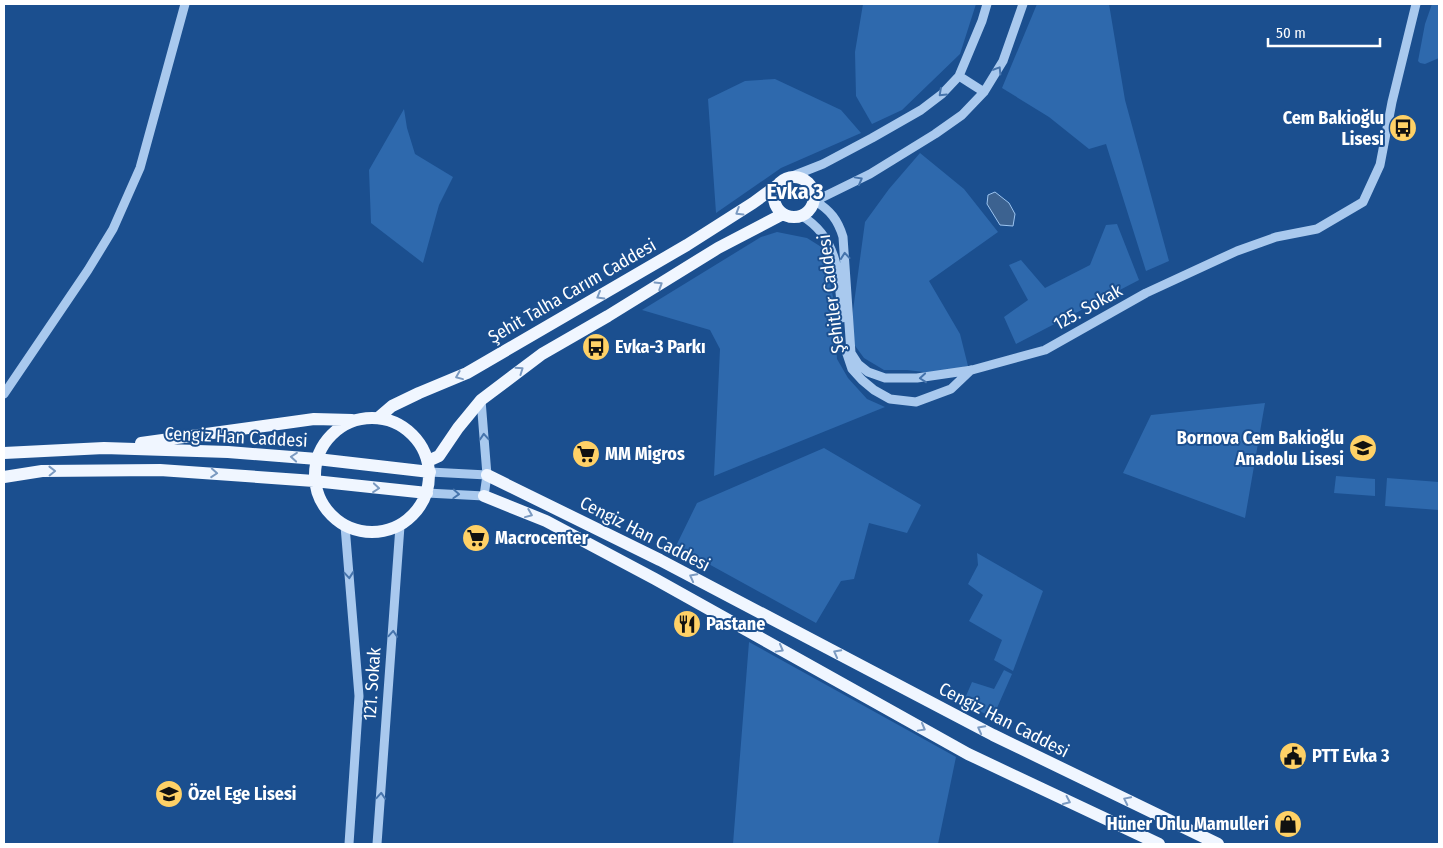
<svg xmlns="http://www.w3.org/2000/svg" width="1443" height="848" viewBox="0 0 1443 848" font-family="'Fira Sans Condensed',sans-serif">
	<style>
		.green { fill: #2e69ad }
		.water { fill: #3c6290; stroke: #9cc4f0 }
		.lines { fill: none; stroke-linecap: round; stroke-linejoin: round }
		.minor { stroke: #a9c9ee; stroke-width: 9 }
		.major { stroke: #f0f6ff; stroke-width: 12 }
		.oneway { stroke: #4674ac }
		.oneway2 { stroke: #7b9ac1 }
		.labels { text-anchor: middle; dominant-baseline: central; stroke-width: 4; stroke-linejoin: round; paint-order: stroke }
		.poi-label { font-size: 18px; font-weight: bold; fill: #fff; stroke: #1b4f8f; text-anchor: start }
		.street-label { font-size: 18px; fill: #fff; stroke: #1b4f8f }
		.district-label { font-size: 22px; font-weight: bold; fill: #fff; stroke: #1b4f8f }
	</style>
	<rect width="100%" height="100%" fill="#1b4f8f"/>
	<!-- green -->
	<path class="green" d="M 863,4 L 976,4 L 960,54 L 902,110 L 872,124 L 856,96 L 855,52 Z
		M 1037,4 L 1109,4 L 1125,100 L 1169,261 L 1146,271 L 1106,144 L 1089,149 L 1049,117 L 1002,88 Z
		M 1432,4 L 1439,4 L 1439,58 L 1425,64 L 1420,63 L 1418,61 L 1425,24 Z
		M 775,79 L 841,110 L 861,133 L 781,168 L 716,213 L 708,99 L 745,81 Z
		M 404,109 L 407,128 L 415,154 L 453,177 L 439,205 L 423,263 L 371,223 L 369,170 Z
		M 920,153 L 964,189 L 998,232 L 929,281 L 960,334 L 968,366 L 932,373 L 907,370 L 884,370 L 864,358 L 853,343 L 852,318 L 865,222 L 889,189 Z
		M 1117,224 L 1139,280 L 1016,344 L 1004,317 L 1028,300 L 1009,265 L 1021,260 L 1045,288 L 1090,265 L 1106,225 Z
		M 777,232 L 807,238 L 823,248 L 833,297 L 837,359 L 848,378 L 867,399 L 885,407 L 714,476 L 720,349 L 710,330 L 642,310 L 761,237 Z
		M 1265,403 L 1245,518 L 1123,473 L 1151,415 Z
		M 824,448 L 921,505 L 907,533 L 869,523 L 854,579 L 841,581 L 816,623 L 676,546 L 697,503 Z
		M 1336,476 L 1375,479 L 1375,496 L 1334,493 Z
		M 1387,478 L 1439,482 L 1439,510 L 1385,506 Z
		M 977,553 L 1043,591 L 1013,671 L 994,660 L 1002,640 L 969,621 L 983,595 L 968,584 L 978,565 Z
		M 749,642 L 956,757 L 938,844 L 733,844 Z
		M 1004,670 L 1012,674 L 993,717 L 951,699 L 953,693 L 966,696 L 972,682 L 994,689 Z"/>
	<!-- water -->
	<path class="water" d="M 995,192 L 1009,203 L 1015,214 L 1013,226 L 1000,225 L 987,204 L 988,195 Z"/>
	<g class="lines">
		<!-- minor -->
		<path class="minor" d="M 959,76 L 984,92
			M 790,177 L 823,164 L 872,138 L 921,110 L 942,94 L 959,76 L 982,21 L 987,4
			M 815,201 C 830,210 838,220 843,237 L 851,353 L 858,364 L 868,372 L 885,378 L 917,378 L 972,370 L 1045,350 L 1146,293 L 1237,251 L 1276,237 L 1317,229 L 1363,202 L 1380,165 L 1392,102 L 1416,4
			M 815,201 L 870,174 L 935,134 L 962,115 L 984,92 L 1003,61 L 1023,4
			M 802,216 C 840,239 839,279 842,318
			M 846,351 L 852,369 L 862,380 L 874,390 L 890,399 L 916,402 L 951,389 L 971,370
			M 4,394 L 88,270 L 113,229 L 140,168 L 185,4
			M 430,472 L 487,475
			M 427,493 L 484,496 L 487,475 L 481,400
			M 345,526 L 359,696 L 349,844
			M 377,844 L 400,526"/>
		<!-- major -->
		<path class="major" d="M774 197a20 20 0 1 1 40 0a20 20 0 1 1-40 0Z
			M315 475a57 57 0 1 1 114 0a57 57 0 1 1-114 0Z
			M 378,418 L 392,406 L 419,393 L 467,373 L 687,245 L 753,203 L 779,184
			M 141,443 L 314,419 L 352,420
			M 4,453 L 104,448 L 228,452 L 317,459 L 430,472
			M 428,461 L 439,456 L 458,428 L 481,400 L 542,354 L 608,316 L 718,248 L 783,214
			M 487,475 L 660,560 L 993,735 L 1218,844
			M 4,477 L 42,471 L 160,470 L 314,481 L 427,493
			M 484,496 L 546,521 L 655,579 L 968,754 L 1159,844"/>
	</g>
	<!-- one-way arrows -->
	<defs><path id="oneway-chevron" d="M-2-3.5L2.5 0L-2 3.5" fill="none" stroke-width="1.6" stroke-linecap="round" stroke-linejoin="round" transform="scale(1.25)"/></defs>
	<g class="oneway">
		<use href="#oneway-chevron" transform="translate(998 70) rotate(-58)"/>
		<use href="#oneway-chevron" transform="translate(942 93) rotate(137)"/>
		<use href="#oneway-chevron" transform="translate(859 180) rotate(-29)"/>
		<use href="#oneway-chevron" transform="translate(845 256) rotate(-95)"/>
		<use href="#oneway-chevron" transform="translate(923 378) rotate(175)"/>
		<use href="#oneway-chevron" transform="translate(484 437) rotate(-94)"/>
		<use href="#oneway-chevron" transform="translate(456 494) rotate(3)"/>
		<use href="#oneway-chevron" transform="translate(349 575) rotate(85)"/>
		<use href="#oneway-chevron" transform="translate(393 634) rotate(-86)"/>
		<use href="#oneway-chevron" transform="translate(381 796) rotate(-86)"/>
	</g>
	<g class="oneway2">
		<use href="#oneway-chevron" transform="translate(739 212) rotate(148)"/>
		<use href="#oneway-chevron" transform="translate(659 285) rotate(-32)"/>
		<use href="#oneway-chevron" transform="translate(600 296) rotate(150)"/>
		<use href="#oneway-chevron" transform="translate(520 370) rotate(-35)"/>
		<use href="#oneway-chevron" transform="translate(459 376) rotate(158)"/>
		<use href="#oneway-chevron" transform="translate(294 457) rotate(-175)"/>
		<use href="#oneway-chevron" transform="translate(52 471) rotate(-1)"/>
		<use href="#oneway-chevron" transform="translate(214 473) rotate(4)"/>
		<use href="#oneway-chevron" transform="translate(376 488) rotate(5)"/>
		<use href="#oneway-chevron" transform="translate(529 514) rotate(22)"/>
		<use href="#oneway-chevron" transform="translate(693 577) rotate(-152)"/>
		<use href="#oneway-chevron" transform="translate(780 649) rotate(29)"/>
		<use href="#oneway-chevron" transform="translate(837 653) rotate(-152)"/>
		<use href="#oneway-chevron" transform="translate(922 728) rotate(29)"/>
		<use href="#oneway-chevron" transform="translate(981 729) rotate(-152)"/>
		<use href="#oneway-chevron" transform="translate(1127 800) rotate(-154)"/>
		<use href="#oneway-chevron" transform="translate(1067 801) rotate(25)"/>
	</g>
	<!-- icons -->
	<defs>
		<g id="bus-disc" transform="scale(1.4375)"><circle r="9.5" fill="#ffd166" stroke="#1b4f8f"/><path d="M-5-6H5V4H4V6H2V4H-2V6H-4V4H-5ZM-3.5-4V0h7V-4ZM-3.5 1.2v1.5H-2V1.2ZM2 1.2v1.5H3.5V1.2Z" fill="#111"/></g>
		<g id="school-disc" transform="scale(1.4375)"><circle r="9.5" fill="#ffd166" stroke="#1b4f8f"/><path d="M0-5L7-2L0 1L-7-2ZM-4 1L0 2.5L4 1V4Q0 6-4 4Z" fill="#111"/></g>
		<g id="supermarket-disc" transform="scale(1.4375)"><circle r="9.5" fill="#ffd166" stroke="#1b4f8f"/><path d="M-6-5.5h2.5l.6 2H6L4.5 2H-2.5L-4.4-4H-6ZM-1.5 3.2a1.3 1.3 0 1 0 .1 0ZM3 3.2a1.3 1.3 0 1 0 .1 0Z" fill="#111"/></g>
		<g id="restaurant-disc" transform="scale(1.4375)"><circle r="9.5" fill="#ffd166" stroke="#1b4f8f"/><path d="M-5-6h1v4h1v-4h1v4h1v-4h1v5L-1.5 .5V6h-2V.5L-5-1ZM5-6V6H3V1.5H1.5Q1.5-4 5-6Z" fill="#111"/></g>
		<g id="civic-disc" transform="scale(1.4375)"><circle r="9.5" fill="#ffd166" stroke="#1b4f8f"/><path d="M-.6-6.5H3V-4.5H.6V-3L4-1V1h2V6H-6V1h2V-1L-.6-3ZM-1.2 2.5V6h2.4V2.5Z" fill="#111"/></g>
		<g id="shop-disc" transform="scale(1.4375)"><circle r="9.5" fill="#ffd166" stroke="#1b4f8f"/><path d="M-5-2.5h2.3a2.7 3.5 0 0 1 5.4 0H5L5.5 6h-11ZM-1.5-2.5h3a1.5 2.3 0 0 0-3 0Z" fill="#111"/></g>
	</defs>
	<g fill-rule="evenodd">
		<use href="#bus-disc" x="1403" y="128"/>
		<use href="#bus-disc" x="596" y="347"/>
		<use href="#school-disc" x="1363" y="448"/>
		<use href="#supermarket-disc" x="586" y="454"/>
		<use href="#supermarket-disc" x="476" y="538"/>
		<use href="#restaurant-disc" x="687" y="624"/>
		<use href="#civic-disc" x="1293" y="756"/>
		<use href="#school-disc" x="169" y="794"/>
		<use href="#shop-disc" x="1288" y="824"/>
	</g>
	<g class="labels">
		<!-- poi labels -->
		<g class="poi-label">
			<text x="1384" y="118" text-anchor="end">Cem Bakioğlu<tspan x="1384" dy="21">Lisesi</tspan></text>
			<text x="615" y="347">Evka-3 Parkı</text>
			<text x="1344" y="438" text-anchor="end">Bornova Cem Bakioğlu<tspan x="1344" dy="21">Anadolu Lisesi</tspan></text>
			<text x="605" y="454">MM Migros</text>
			<text x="495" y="538">Macrocenter</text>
			<text x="706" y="624">Pastane</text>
			<text x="1312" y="756">PTT Evka 3</text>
			<text x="188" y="794">Özel Ege Lisesi</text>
			<text x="1269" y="824" text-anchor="end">Hüner Unlu Mamulleri</text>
		</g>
		<!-- street labels -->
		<g class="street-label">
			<text transform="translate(572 291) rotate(-30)">Şehit Talha Carım Caddesi</text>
			<text transform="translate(831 294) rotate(-97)">Şehitler Caddesi</text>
			<text transform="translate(1088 307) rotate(-29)">125. Sokak</text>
			<text transform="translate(236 437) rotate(3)">Cengiz Han Caddesi</text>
			<text transform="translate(645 534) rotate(27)">Cengiz Han Caddesi</text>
			<text transform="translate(372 684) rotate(-86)">121. Sokak</text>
			<text transform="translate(1004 720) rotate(27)">Cengiz Han Caddesi</text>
		</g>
		<!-- district labels -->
		<g class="district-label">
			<text x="795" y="191">Evka 3</text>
		</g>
	</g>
	<!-- border -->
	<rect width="1443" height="848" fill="none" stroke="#ffffff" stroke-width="10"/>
	<!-- scale -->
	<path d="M1268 38v8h112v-8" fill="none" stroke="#ffffff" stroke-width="2.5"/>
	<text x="1276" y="38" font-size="15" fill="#ffffff" stroke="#1b4f8f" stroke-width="4" paint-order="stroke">50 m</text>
</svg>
